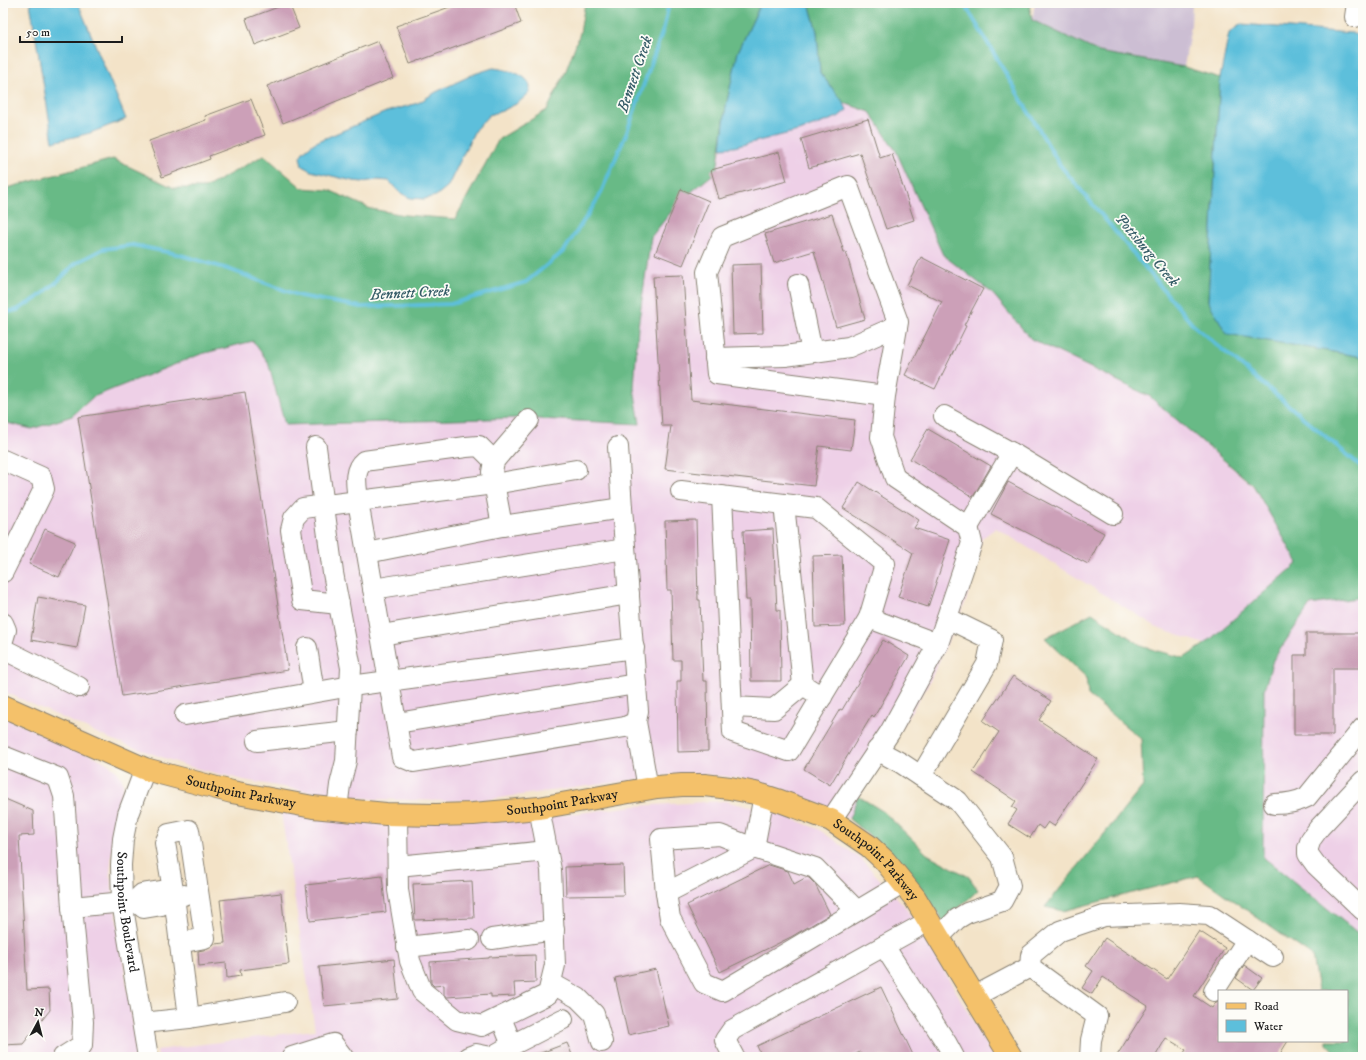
<svg xmlns="http://www.w3.org/2000/svg" width="1366" height="1060" viewBox="0 0 1366 1060" font-family="'IM FELL DW Pica',serif">
	<style>
		.built { fill: #eed0e7 }
		.industrial { fill: #ccbed3 }
		.forest { fill: #68ba86; stroke: #426b51 }
		.water { fill: #5dbfdb; stroke: #3c6e7c }
		.lines { fill: none; stroke-linecap: round; stroke-linejoin: round }
		.stream { stroke: #5dbfdb; stroke-width: 4 }
		.building { fill: #cca0b8 }
		.minor-casing { stroke: #888072; stroke-width: 22 }
		.major-casing { stroke: #888072; stroke-width: 24 }
		.minor { stroke: #fff; stroke-width: 20 }
		.major { stroke: #f4c16a; stroke-width: 22 }
		.labels { text-anchor: middle; dominant-baseline: central; stroke-width: 3.5; stroke-linejoin: round; paint-order: stroke }
		.street-label { font-size: 14px; fill: #1c1c1c; stroke: #fdfcf7 }
		.water-label { font-size: 15px; font-style: italic; fill: #365d68; stroke: #fdfcf7 }
	</style>
	<rect width="100%" height="100%" fill="#fdfcf7"/>
	<filter id="ink" filterUnits="userSpaceOnUse"><feTurbulence type="fractalNoise" baseFrequency=".025" numOctaves="2"/><feDisplacementMap in="SourceGraphic" scale="8" xChannelSelector="R" yChannelSelector="G"/><feConvolveMatrix kernelMatrix="1 2 1 2 8 2 1 2 1" color-interpolation-filters="sRGB"/></filter>
	<filter id="wash" filterUnits="userSpaceOnUse"><feTurbulence type="fractalNoise" baseFrequency=".012" numOctaves="4" result="noise"/><feDisplacementMap in="SourceGraphic" scale="16" xChannelSelector="R" yChannelSelector="G"/><feGaussianBlur stdDeviation="0.9" result="paint"/><feColorMatrix in="noise" values="0 0 0 0 0 0 0 0 0 0 0 0 0 0 0 0 0 1.4 0 .05"/><feComposite in="paint" operator="in"/></filter>
	<g filter="url(#wash)">
		<rect width="100%" height="100%" fill="#f3e3c8"/>
		<!-- built -->
		<path class="built" d="M 844,103 L 870,112 L 896,151 L 943,255 L 992,293 L 1031,339 L 1149,396 L 1253,486 L 1298,563 L 1205,644 L 1160,629 L 996,528 L 982,538 L 966,601 L 929,683 L 858,796 L 849,819 L 820,804 L 778,787 L 741,778 L 701,774 L 670,775 L 491,799 L 445,801 L 375,799 L 305,791 L 244,780 L 187,766 L 110,739 L 3,691 L 3,422 L 32,429 L 72,416 L 93,397 L 201,354 L 253,341 L 268,362 L 285,425 L 520,418 L 640,423 L 634,388 L 638,327 L 651,237 L 679,202 L 717,171 L 721,148 L 734,147 L 847,110 Z
			M 1363,597 L 1363,937 L 1263,857 L 1264,690 L 1273,660 L 1310,605 Z
			M 3,717 L 102,760 L 114,768 L 122,779 L 124,792 L 119,807 L 113,837 L 110,874 L 138,1057 L 3,1057 Z
			M 725,801 L 783,815 L 818,829 L 860,858 L 903,904 L 924,936 L 994,1057 L 158,1057 L 157,1050 L 315,1030 L 281,812 L 526,820 L 634,806 Z"/>
		<!-- industrial -->
		<path class="industrial" d="M 1035,3 L 1192,3 L 1191,25 L 1184,67 L 1099,52 L 1032,20 Z"/>
		<!-- forest -->
		<path class="forest" d="M 585,3 L 761,3 L 738,52 L 726,106 L 717,171 L 679,202 L 651,237 L 638,327 L 634,388 L 640,424 L 520,418 L 285,425 L 268,362 L 253,341 L 201,354 L 93,397 L 72,416 L 32,429 L 3,422 L 3,194 L 7,188 L 113,159 L 174,188 L 205,188 L 264,155 L 302,188 L 329,190 L 371,209 L 405,215 L 455,219 L 499,139 L 547,110 L 565,73 L 580,33 Z
			M 809,3 L 1029,3 L 1032,20 L 1099,52 L 1184,67 L 1220,78 L 1208,301 L 1228,334 L 1363,357 L 1363,597 L 1310,605 L 1273,660 L 1264,690 L 1263,857 L 1363,937 L 1363,1055 L 1361,1057 L 1339,1057 L 1327,1044 L 1327,1041 L 1347,1041 L 1347,991 L 1318,991 L 1312,956 L 1198,876 L 1063,911 L 1045,907 L 1143,786 L 1141,739 L 1088,695 L 1086,677 L 1045,638 L 1092,613 L 1144,647 L 1184,658 L 1205,644 L 1298,563 L 1253,485 L 1149,396 L 1031,339 L 992,293 L 943,255 L 896,151 L 870,112 L 844,103 L 820,73 L 817,32 Z
			M 858,796 L 884,812 L 927,854 L 969,877 L 978,890 L 944,922 L 902,863 L 849,819 Z"/>
		<!-- water -->
		<path class="water" d="M 30,3 L 78,3 L 126,119 L 90,133 L 53,142 Z
			M 761,3 L 809,3 L 817,32 L 820,73 L 844,103 L 847,110 L 838,117 L 802,130 L 734,147 L 721,148 L 726,106 L 738,52 Z
			M 1241,24 L 1363,34 L 1363,357 L 1227,334 L 1208,301 L 1220,78 L 1229,33 Z
			M 493,68 C 503,69 527,73 530,86 C 530,88 529,90 529,93 L 518,103 L 502,111 L 489,115 L 475,130 L 448,186 L 436,196 L 424,199 L 410,198 L 399,192 L 389,181 L 377,180 L 363,182 L 353,181 L 311,171 L 302,166 L 300,157 L 303,152 L 314,143 L 386,112 L 418,103 L 436,92 L 474,74 Z"/>
		<g class="lines">
			<!-- stream -->
			<path class="stream" d="M 964,3 L 1060,165 L 1192,324 L 1363,468
				M 3,313 L 17,310 L 37,298 L 58,281 L 76,263 L 103,249 L 133,245 L 177,254 L 231,270 L 300,296 L 361,307 L 451,304 L 526,282 L 564,251 L 599,197 L 627,132 L 664,27 L 669,3"/>
		</g>
		<g id="blocks">
			<!-- building -->
			<path class="building" d="M 289,3 L 299,28 L 255,45 L 246,19 Z
				M 461,3 L 514,3 L 521,23 L 410,64 L 396,26 Z
				M 378,41 L 393,78 L 283,123 L 267,86 Z
				M 251,99 L 265,135 L 209,156 L 210,159 L 162,177 L 149,141 L 206,120 L 205,116 Z
				M 868,119 L 880,158 L 892,154 L 914,220 L 886,229 L 860,153 L 809,168 L 801,139 Z
				M 779,152 L 787,181 L 719,199 L 711,170 Z
				M 681,189 L 709,201 L 683,265 L 655,254 Z
				M 832,214 L 844,252 L 846,252 L 865,319 L 836,327 L 814,251 L 774,263 L 765,234 Z
				M 921,257 L 983,289 L 964,325 L 966,326 L 935,389 L 905,375 L 942,302 L 907,285 Z
				M 761,264 L 763,333 L 733,334 L 731,265 Z
				M 683,275 L 691,400 L 855,420 L 851,450 L 819,446 L 814,486 L 665,469 L 671,426 L 662,426 L 653,276 Z
				M 245,392 L 288,670 L 122,696 L 78,417 Z
				M 928,429 L 991,466 L 973,497 L 910,459 Z
				M 859,482 L 919,520 L 914,528 L 950,540 L 928,607 L 898,597 L 913,553 L 843,508 Z
				M 1008,482 L 1104,533 L 1088,564 L 991,514 Z
				M 696,520 L 698,600 L 700,600 L 703,681 L 707,681 L 708,751 L 678,752 L 677,681 L 681,681 L 681,660 L 673,660 L 671,590 L 667,590 L 665,521 Z
				M 45,529 L 75,542 L 59,577 L 29,564 Z
				M 773,529 L 777,610 L 780,610 L 781,681 L 751,681 L 750,600 L 746,600 L 743,531 Z
				M 842,555 L 845,626 L 815,627 L 813,556 Z
				M 38,597 L 85,605 L 77,648 L 31,640 Z
				M 1306,633 L 1363,633 L 1363,668 L 1333,668 L 1333,735 L 1294,735 L 1294,655 L 1306,655 Z
				M 883,640 L 909,656 L 874,717 L 872,715 L 830,785 L 804,769 L 840,709 L 842,710 Z
				M 1013,676 L 1051,701 L 1039,720 L 1098,759 L 1054,826 L 1048,822 L 1043,829 L 1038,825 L 1030,838 L 1008,824 L 1017,810 L 1012,807 L 1016,801 L 973,772 L 999,732 L 983,721 Z
				M 3,798 L 33,811 L 34,835 L 19,836 L 27,990 L 49,989 L 50,1010 L 23,1044 L 3,1045 Z
				M 623,865 L 624,895 L 566,896 L 565,867 Z
				M 769,865 L 788,871 L 794,884 L 807,877 L 809,878 L 815,884 L 830,914 L 791,937 L 720,972 L 687,905 Z
				M 382,876 L 386,912 L 310,921 L 306,885 Z
				M 472,881 L 474,918 L 415,920 L 413,884 Z
				M 281,893 L 289,964 L 240,970 L 241,976 L 227,978 L 226,963 L 199,966 L 198,951 L 208,949 L 212,947 L 214,944 L 225,943 L 220,900 Z
				M 1199,931 L 1225,948 L 1194,996 L 1212,1008 L 1216,1002 L 1219,1001 L 1219,1041 L 1288,1041 L 1278,1057 L 1181,1057 L 1186,1050 L 1166,1038 L 1155,1057 L 1116,1057 L 1148,1006 L 1103,977 L 1092,994 L 1082,988 L 1093,971 L 1086,966 L 1105,938 L 1167,979 Z
				M 535,955 L 536,982 L 514,983 L 515,996 L 491,997 L 491,994 L 447,997 L 444,995 L 444,985 L 434,986 L 431,983 L 430,962 L 489,958 L 489,957 Z
				M 394,959 L 398,999 L 324,1006 L 319,967 Z
				M 1244,965 L 1262,978 L 1253,990 L 1236,978 Z
				M 656,969 L 669,1026 L 628,1035 L 615,978 Z
				M 881,987 L 914,1057 L 862,1057 L 860,1052 L 849,1057 L 762,1057 L 757,1046 Z
				M 567,1043 L 573,1057 L 534,1057 L 533,1056 Z"/>
		</g>
	</g>
	<g filter="url(#ink)">
		<use href="#blocks" fill-opacity="0" stroke="#888072" stroke-width="1"/>
		<g class="lines">
			<!-- minor casing -->
			<g class="minor-casing">
				<g id="minor">
					<path d="M 1355,17 L 1357,3"/>
					<path d="M 798,284 L 812,352"/>
					<path d="M 715,358 L 785,356 L 849,347 L 897,326"/>
					<path d="M 944,416 L 1012,453"/>
					<path d="M 479,446 L 494,461 L 492,472 L 502,526 L 622,508 L 638,711 L 636,722 L 625,727 L 414,762 L 402,757 L 358,501 C 357,487 352,471 364,461 L 466,447 Z"/>
					<path d="M 316,447 L 333,573 L 351,668 L 346,761 L 340,785 L 337,809"/>
					<path d="M 618,447 L 622,508"/>
					<path d="M 3,460 L 41,477 L 44,489 L 3,572"/>
					<path d="M 494,461 L 529,420"/>
					<path d="M 681,491 L 816,508 L 885,564 L 869,618 L 938,644"/>
					<path d="M 722,496 L 733,732 L 789,751 L 869,618"/>
					<path d="M 784,504 L 803,685 L 822,697"/>
					<path d="M 968,527 L 1012,453 L 1113,514"/>
					<path d="M 367,553 L 502,526"/>
					<path d="M 373,589 L 625,549"/>
					<path d="M 339,604 L 302,600 L 291,530 L 294,518 L 303,508 L 494,484 L 576,470"/>
					<path d="M 3,623 L 6,630 L 3,640"/>
					<path d="M 381,635 L 629,594"/>
					<path d="M 307,648 L 314,692"/>
					<path d="M 3,649 L 79,687"/>
					<path d="M 732,707 L 774,709 L 803,685"/>
					<path d="M 185,715 L 351,686 L 634,648"/>
					<path d="M 636,722 L 648,788"/>
					<path d="M 397,723 L 636,684"/>
					<path d="M 257,741 L 348,731"/>
					<path d="M 877,750 L 901,763 L 958,801 L 1002,857 L 1010,886 L 1002,901 L 967,913 L 957,919 L 939,937"/>
					<path d="M 3,756 L 58,778 L 64,796 L 72,907"/>
					<path id="s1" d="M 145,769 L 128,814 L 123,839 L 121,865 L 122,902 L 148,1057"/>
					<path d="M 921,776 L 987,664 L 992,640 L 947,618"/>
					<path d="M 1363,781 L 1319,828 L 1311,839 L 1308,848 L 1308,854 L 1316,865 L 1363,910"/>
					<path d="M 764,795 L 754,848 L 720,835 L 661,839 L 666,893 L 670,918 L 704,983 L 723,991 L 904,883"/>
					<path d="M 1274,804 C 1286,804 1296,803 1307,797 L 1363,728"/>
					<path d="M 397,815 L 398,890 L 410,961 L 422,991 L 457,1020 L 482,1026 L 548,994 L 555,965 L 551,870 L 539,808"/>
					<path d="M 831,820 L 890,732 L 938,644 L 972,543 L 968,527 L 895,478 L 881,437 L 885,396 L 898,322 L 848,186 L 722,237 L 707,272 L 717,374 L 885,396"/>
					<path d="M 398,866 L 547,851"/>
					<path d="M 666,893 L 754,848 L 815,868 L 857,911"/>
					<path d="M 135,901 L 142,894 L 162,891 L 167,898"/>
					<path d="M 492,939 L 554,930"/>
					<path d="M 179,943 L 205,938 L 189,830 L 169,834 L 165,843 L 174,896 L 189,1018"/>
					<path d="M 884,946 L 947,1044 L 954,1057"/>
					<path d="M 407,947 L 469,940"/>
					<path d="M 551,983 L 578,998 L 594,1014 L 602,1042"/>
					<path d="M 1214,991 L 1247,940"/>
					<path d="M 975,996 L 1030,967"/>
					<path d="M 501,1018 L 512,1045 L 563,1019"/>
					<path d="M 143,1023 L 189,1018 L 285,1002"/>
					<path d="M 63,1057 L 82,1045 L 83,1022 L 72,907 L 135,901 L 144,908 L 162,905 L 167,898 L 184,895"/>
					<path d="M 292,1057 L 333,1044 L 343,1057"/>
					<path d="M 468,1057 L 476,1054 L 491,1057 L 512,1045"/>
					<path d="M 734,1057 L 725,1040 L 732,1030 L 929,921"/>
					<path d="M 1090,1057 L 1091,1040 L 1097,1016 L 1030,967 L 1031,955 L 1060,931 L 1104,916 L 1179,913 L 1209,915 L 1273,957"/>
				</g>
			</g>
			<!-- major casing -->
			<g class="major-casing">
				<g id="major">
					<path id="s2" d="M 3,706 L 145,769 L 232,792 L 313,807 L 386,814 L 436,815 L 473,814 L 539,808 L 657,787 L 682,785 L 704,785 L 730,788 L 755,793 L 780,801 L 831,820 L 869,846 L 885,861 L 915,898 L 1011,1057"/>
				</g>
			</g>
			<!-- minor -->
			<use href="#minor" class="minor"/>
			<!-- major -->
			<use href="#major" class="major"/>
		</g>
	</g>
	<g class="labels">
		<!-- street labels -->
		<g class="street-label">
			<text stroke="none"><textPath href="#s2" startOffset="254">Southpoint Parkway</textPath></text>
			<text stroke="none"><textPath href="#s2" startOffset="578">Southpoint Parkway</textPath></text>
			<text stroke="none"><textPath href="#s2" startOffset="914">Southpoint Parkway</textPath></text>
			<text stroke="none"><textPath href="#s1" startOffset="147">Southpoint Boulevard</textPath></text>
		</g>
		<!-- water labels -->
		<g class="water-label">
			<text transform="translate(635 74) rotate(-71)">Bennett Creek</text>
			<text transform="translate(1147 250) rotate(50)">Pottsburg Creek</text>
			<text transform="translate(410 293) rotate(-3)">Bennett Creek</text>
		</g>
	</g>
	<!-- margin -->
	<rect width="1366" height="1060" fill="none" stroke="#fdfcf7" stroke-width="16"/>
	<!-- legend -->
	<rect x="1218" y="990" width="130" height="52" fill="#fdfcf7" stroke="#a3a29f"/>
	<rect x="1226" y="1003" width="20" height="6" fill="#f4c16a" stroke="#a3a29f"/>
	<text x="1254" y="1010" font-size="12" fill="#1c1c1c">Road</text>
	<rect x="1226" y="1020" width="20" height="12" fill="#5dbfdb" stroke="#a3a29f"/>
	<text x="1254" y="1030" font-size="12" fill="#1c1c1c">Water</text>
	<!-- north arrow -->
	<g transform="translate(38 1022) rotate(7)" stroke="#fdfcf7" stroke-width="3" paint-order="stroke">
	<path d="M0-3L7 15L0 10L-7 15Z" fill="#1c1c1c"/>
	<text y="-6" font-size="11" font-weight="bold" text-anchor="middle" fill="#1c1c1c">N</text>
	</g>
	<!-- scale -->
	<path d="M20 36v6h102v-6" fill="none" stroke="#1c1c1c" stroke-width="2"/>
	<text x="26" y="36" font-size="12" fill="#1c1c1c" stroke="#fdfcf7" stroke-width="3" paint-order="stroke">50 m</text>
</svg>
